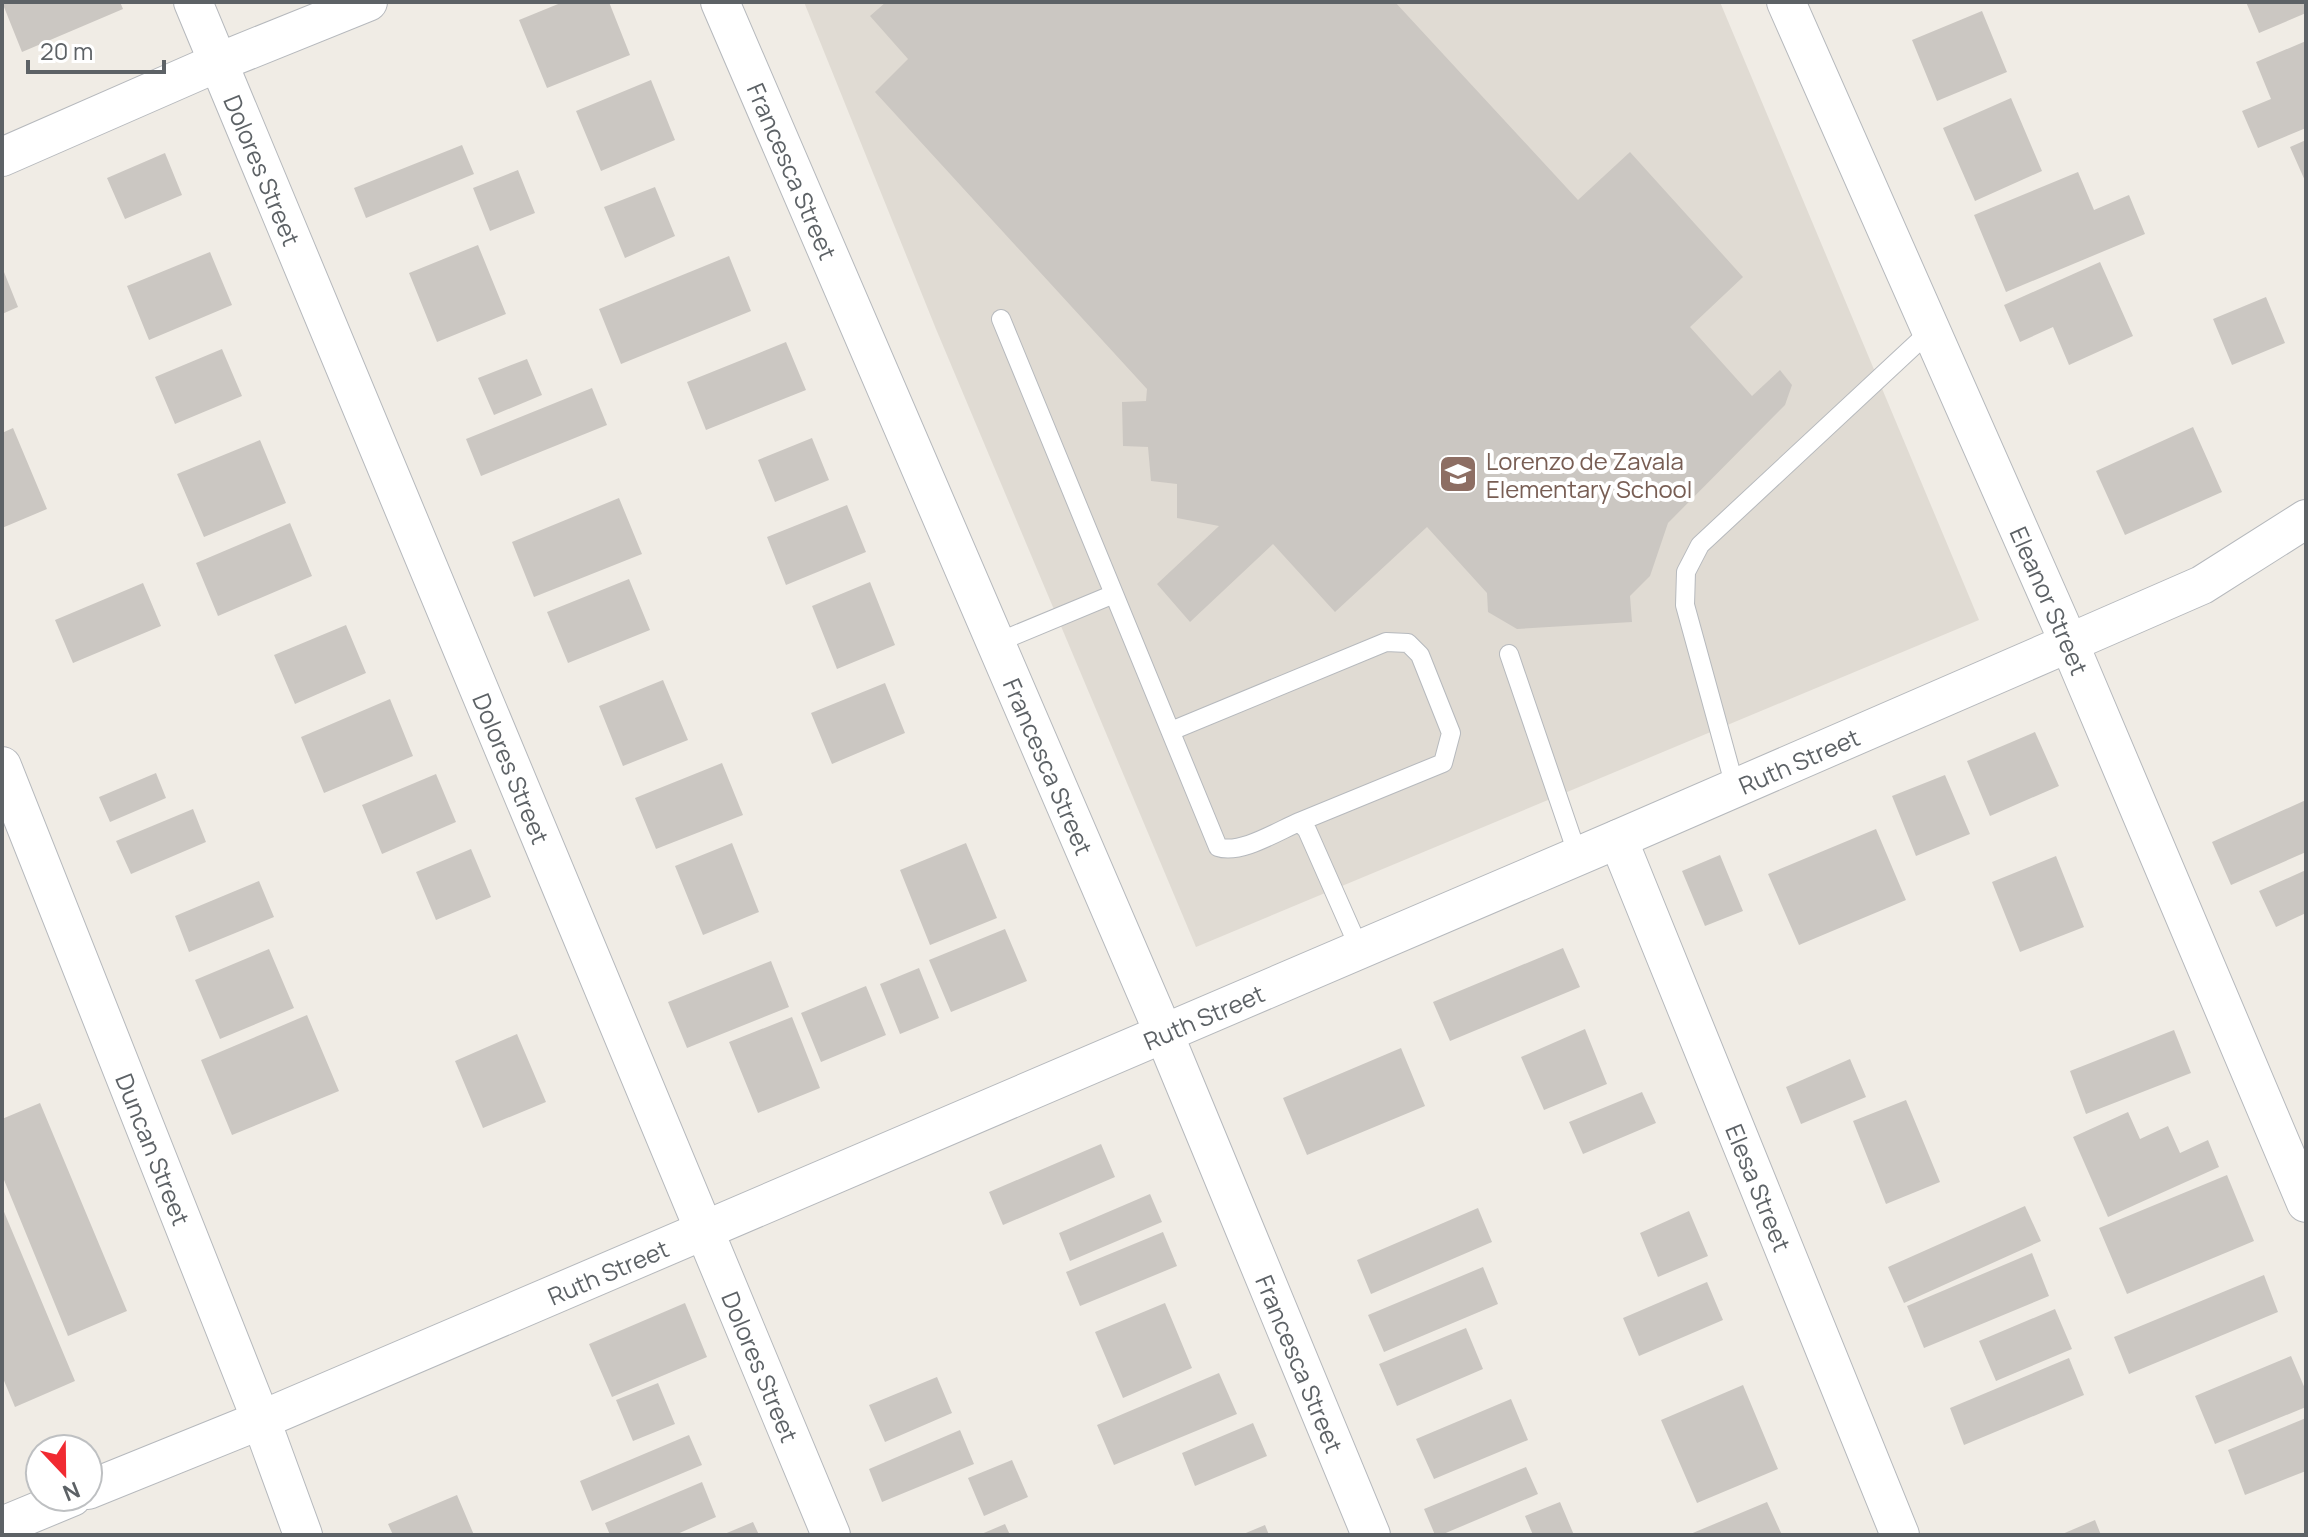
<svg xmlns="http://www.w3.org/2000/svg" width="2308" height="1537" viewBox="0 0 2308 1537" font-family="Manrope,sans-serif">
	<style>
		.education { fill: #e0dbd3 }
		.building { fill: #cbc7c2 }
		.lines { fill: none; stroke-linecap: round; stroke-linejoin: round }
		.lane-casing { stroke: #b6b9bd; stroke-width: 20 }
		.street-casing { stroke: #b6b9bd; stroke-width: 40 }
		.lane { stroke: #fff; stroke-width: 18 }
		.street { stroke: #fff; stroke-width: 38 }
		.labels { text-anchor: middle; dominant-baseline: central; stroke-width: 8; stroke-linejoin: round; paint-order: stroke }
		.street-label { font-size: 24px; fill: #5d6266; stroke: #fff }
		.education-label { font-size: 24px; fill: #785e54; stroke: #fff; text-anchor: start }
	</style>
	<rect width="100%" height="100%" fill="#f0ece5"/>
	<!-- education -->
	<path class="education" d="M 804,2 L 1720,2 L 1979,620 L 1196,947 L 936,329 Z"/>
	<!-- building -->
	<path class="building" d="M 2,2 L 120,2 L 123,9 L 22,52 Z
		M 563,2 L 609,2 L 630,55 L 547,88 L 519,20 Z
		M 886,2 L 1395,2 L 1578,200 L 1630,152 L 1743,277 L 1690,327 L 1752,396 L 1780,370 L 1792,385 L 1785,405 L 1668,523 L 1650,576 L 1630,596 L 1632,622 L 1517,629 L 1488,612 L 1487,593 L 1427,527 L 1335,612 L 1273,544 L 1190,622 L 1157,584 L 1219,526 L 1177,518 L 1177,484 L 1151,481 L 1148,447 L 1123,446 L 1122,402 L 1146,401 L 1147,389 L 875,92 L 908,59 L 870,16 Z
		M 2246,2 L 2306,2 L 2306,13 L 2259,33 Z
		M 1982,11 L 2007,72 L 1937,101 L 1912,40 Z
		M 2306,41 L 2306,128 L 2258,148 L 2242,111 L 2271,99 L 2256,62 Z
		M 651,80 L 675,140 L 601,171 L 576,111 Z
		M 2011,98 L 2042,171 L 1975,201 L 1943,128 Z
		M 2306,140 L 2306,183 L 2290,147 Z
		M 462,145 L 474,174 L 366,218 L 354,188 Z
		M 165,153 L 182,195 L 125,219 L 107,178 Z
		M 518,170 L 535,213 L 490,231 L 473,188 Z
		M 2078,172 L 2094,210 L 2129,195 L 2145,234 L 2006,292 L 1974,215 Z
		M 655,187 L 675,236 L 625,258 L 604,207 Z
		M 478,245 L 506,314 L 437,342 L 409,273 Z
		M 210,252 L 232,305 L 149,340 L 127,286 Z
		M 729,256 L 751,311 L 621,364 L 599,309 Z
		M 2100,262 L 2133,336 L 2069,365 L 2053,327 L 2020,342 L 2004,305 Z
		M 2,267 L 18,307 L 2,314 Z
		M 2266,297 L 2285,343 L 2232,365 L 2213,319 Z
		M 786,342 L 806,390 L 706,430 L 687,382 Z
		M 222,349 L 242,396 L 175,424 L 155,377 Z
		M 527,359 L 542,395 L 494,415 L 478,378 Z
		M 592,388 L 607,425 L 481,476 L 466,439 Z
		M 2193,427 L 2222,492 L 2125,535 L 2096,471 Z
		M 13,428 L 47,509 L 2,528 L 2,433 Z
		M 812,438 L 829,480 L 775,502 L 758,460 Z
		M 260,440 L 286,503 L 204,537 L 177,474 Z
		M 619,498 L 642,554 L 534,597 L 512,542 Z
		M 847,505 L 866,552 L 786,585 L 767,537 Z
		M 290,523 L 312,576 L 218,616 L 196,563 Z
		M 629,579 L 650,630 L 568,663 L 547,612 Z
		M 870,582 L 895,645 L 837,669 L 812,606 Z
		M 143,583 L 161,626 L 73,663 L 55,620 Z
		M 346,625 L 366,673 L 295,704 L 274,655 Z
		M 663,680 L 688,740 L 623,766 L 599,706 Z
		M 885,683 L 905,733 L 832,764 L 811,713 Z
		M 390,699 L 413,756 L 324,793 L 301,737 Z
		M 2035,732 L 2059,786 L 1990,816 L 1967,761 Z
		M 722,763 L 743,815 L 656,849 L 635,798 Z
		M 156,773 L 166,798 L 110,822 L 99,797 Z
		M 436,774 L 456,822 L 382,854 L 362,805 Z
		M 1945,775 L 1970,834 L 1916,856 L 1892,796 Z
		M 2306,800 L 2306,852 L 2231,885 L 2212,842 Z
		M 193,809 L 206,842 L 131,874 L 116,841 Z
		M 1876,829 L 1906,900 L 1799,945 L 1768,874 Z
		M 732,843 L 759,912 L 703,935 L 675,866 Z
		M 966,843 L 997,918 L 930,945 L 900,870 Z
		M 471,849 L 491,897 L 436,920 L 416,872 Z
		M 1720,855 L 1743,911 L 1705,926 L 1682,871 Z
		M 2056,856 L 2084,927 L 2020,952 L 1992,882 Z
		M 2306,870 L 2306,913 L 2276,927 L 2259,891 Z
		M 259,881 L 274,917 L 189,952 L 175,916 Z
		M 1005,929 L 1027,981 L 951,1012 L 929,960 Z
		M 1563,948 L 1580,987 L 1450,1041 L 1433,1002 Z
		M 269,949 L 294,1008 L 220,1039 L 195,980 Z
		M 771,961 L 789,1007 L 687,1048 L 668,1002 Z
		M 919,968 L 939,1018 L 900,1034 L 880,984 Z
		M 866,986 L 886,1035 L 821,1062 L 801,1013 Z
		M 307,1015 L 339,1091 L 232,1135 L 201,1060 Z
		M 792,1017 L 820,1088 L 758,1113 L 729,1042 Z
		M 1585,1029 L 1607,1084 L 1544,1110 L 1521,1057 Z
		M 2174,1030 L 2191,1073 L 2086,1114 L 2070,1071 Z
		M 517,1034 L 546,1102 L 483,1128 L 455,1061 Z
		M 1401,1048 L 1425,1106 L 1307,1155 L 1283,1098 Z
		M 1850,1059 L 1866,1097 L 1801,1124 L 1786,1087 Z
		M 1642,1092 L 1656,1123 L 1583,1154 L 1569,1122 Z
		M 1906,1100 L 1940,1182 L 1886,1204 L 1853,1121 Z
		M 40,1103 L 127,1311 L 68,1336 L 2,1175 L 2,1119 Z
		M 2128,1112 L 2140,1139 L 2168,1126 L 2180,1153 L 2208,1140 L 2219,1167 L 2108,1217 L 2073,1137 Z
		M 1101,1144 L 1115,1177 L 1003,1225 L 989,1192 Z
		M 2227,1175 L 2254,1241 L 2127,1294 L 2099,1228 Z
		M 1150,1194 L 1162,1222 L 1070,1261 L 1059,1233 Z
		M 2025,1206 L 2041,1241 L 1904,1303 L 1888,1267 Z
		M 2,1207 L 75,1381 L 15,1407 L 2,1376 Z
		M 1478,1208 L 1492,1242 L 1371,1294 L 1357,1260 Z
		M 1689,1211 L 1708,1256 L 1658,1277 L 1640,1233 Z
		M 1163,1232 L 1177,1266 L 1080,1306 L 1066,1272 Z
		M 2032,1253 L 2049,1296 L 1924,1348 L 1907,1306 Z
		M 1483,1267 L 1498,1304 L 1384,1352 L 1368,1315 Z
		M 2264,1275 L 2278,1312 L 2129,1374 L 2114,1337 Z
		M 1707,1282 L 1723,1320 L 1639,1356 L 1623,1318 Z
		M 685,1303 L 707,1357 L 612,1397 L 589,1344 Z
		M 1165,1303 L 1192,1368 L 1123,1398 L 1095,1332 Z
		M 2055,1309 L 2072,1349 L 1996,1381 L 1979,1341 Z
		M 1466,1328 L 1483,1369 L 1397,1406 L 1379,1364 Z
		M 2291,1356 L 2306,1391 L 2306,1407 L 2215,1444 L 2195,1396 Z
		M 2069,1358 L 2084,1395 L 1964,1445 L 1950,1408 Z
		M 1219,1373 L 1237,1414 L 1114,1465 L 1097,1425 Z
		M 937,1377 L 952,1413 L 885,1442 L 869,1405 Z
		M 658,1383 L 675,1424 L 633,1441 L 616,1400 Z
		M 1743,1385 L 1778,1469 L 1697,1503 L 1661,1420 Z
		M 1511,1399 L 1528,1440 L 1434,1479 L 1416,1439 Z
		M 2306,1418 L 2306,1471 L 2245,1495 L 2228,1450 Z
		M 1253,1423 L 1267,1456 L 1195,1486 L 1182,1453 Z
		M 960,1430 L 974,1464 L 882,1502 L 869,1469 Z
		M 689,1435 L 702,1465 L 592,1511 L 580,1481 Z
		M 1012,1460 L 1028,1497 L 984,1516 L 968,1478 Z
		M 1526,1467 L 1538,1494 L 1441,1535 L 1435,1535 L 1424,1509 Z
		M 702,1482 L 716,1517 L 675,1535 L 610,1535 L 605,1523 Z
		M 457,1495 L 474,1535 L 393,1535 L 388,1524 Z
		M 1560,1502 L 1574,1535 L 1533,1535 L 1525,1516 Z
		M 1767,1502 L 1782,1535 L 1688,1535 Z
		M 2095,1520 L 2101,1535 L 2060,1535 Z
		M 753,1522 L 759,1535 L 722,1535 Z
		M 1005,1524 L 1010,1535 L 979,1535 Z
		M 1265,1525 L 1269,1535 L 1241,1535 Z"/>
	<g class="lines">
		<!-- lane casing -->
		<g class="lane-casing">
			<path id="lane" d="M 1001,319 L 1218,847 C 1240,855 1278,831 1299,822 L 1307,830 L 1360,950
				M 996,643 L 1114,594
				M 1509,654 L 1578,856
				M 1171,731 L 1386,642 L 1408,643 L 1420,655 L 1451,733 L 1443,763 L 1299,822
				M 1735,787 L 1685,605 L 1686,572 L 1700,545 L 1931,330"/>
		</g>
		<!-- street casing -->
		<g class="street-casing">
			<g id="street">
				<path id="s1" d="M 193,2 L 831,1535"/>
				<path id="s2" d="M 720,2 L 1164,1034 L 1371,1535"/>
				<path id="s3" d="M 1786,2 L 2069,643 L 2306,1203"/>
				<path d="M 2,157 L 219,62 L 368,2"/>
				<path id="s4" d="M 2,766 L 261,1420 L 303,1535"/>
				<path id="s5" d="M 1618,839 L 1900,1535"/>
				<path id="s6" d="M 88,1490 L 261,1420 L 1618,839 L 2069,643 L 2202,585 L 2306,519"/>
				<path d="M 2,1526 L 72,1497"/>
			</g>
		</g>
		<!-- lane -->
		<use href="#lane" class="lane"/>
		<!-- street -->
		<use href="#street" class="street"/>
	</g>
	<!-- icons -->
	<defs>
		<g id="school-square" transform="scale(2)"><rect x="-9" y="-9" width="18" height="18" rx="4" fill="#8d6e63" stroke="#fff"/><path d="M0-5L7-2L0 1L-7-2ZM-4 1L0 2.5L4 1V4Q0 6-4 4Z" fill="#fff"/></g>
	</defs>
	<g fill-rule="evenodd">
		<use href="#school-square" x="1458" y="474"/>
	</g>
	<g class="labels">
		<!-- street labels -->
		<g class="street-label">
			<text stroke="none"><textPath href="#s1" startOffset="182">Dolores Street</textPath></text>
			<text stroke="none"><textPath href="#s2" startOffset="184">Francesca Street</textPath></text>
			<text stroke="none"><textPath href="#s3" startOffset="654">Eleanor Street</textPath></text>
			<text stroke="none"><textPath href="#s6" startOffset="1860">Ruth Street</textPath></text>
			<text stroke="none"><textPath href="#s2" startOffset="832">Francesca Street</textPath></text>
			<text stroke="none"><textPath href="#s1" startOffset="830">Dolores Street</textPath></text>
			<text stroke="none"><textPath href="#s6" startOffset="1212">Ruth Street</textPath></text>
			<text stroke="none"><textPath href="#s4" startOffset="412">Duncan Street</textPath></text>
			<text stroke="none"><textPath href="#s5" startOffset="376">Elesa Street</textPath></text>
			<text stroke="none"><textPath href="#s6" startOffset="564">Ruth Street</textPath></text>
			<text stroke="none"><textPath href="#s2" startOffset="1480">Francesca Street</textPath></text>
			<text stroke="none"><textPath href="#s1" startOffset="1478">Dolores Street</textPath></text>
		</g>
		<!-- education labels -->
		<g class="education-label">
			<text x="1486" y="460">Lorenzo de Zavala<tspan x="1486" dy="28">Elementary School</tspan></text>
		</g>
	</g>
	<!-- border -->
	<rect width="2308" height="1537" fill="none" stroke="#5d6266" stroke-width="8"/>
	<!-- north arrow -->
	<g transform="translate(64 1473) rotate(158)"><circle r="38" fill="#ffffff" stroke="#bec0c2" stroke-width="2"/>
	<path d="M0-6L14 30L0 20L-14 30Z" fill="#f12a31"/>
	<text y="-12" font-size="22" font-weight="bold" text-anchor="middle" fill="#5d6266">N</text>
	</g>
	<!-- scale -->
	<path d="M28 60v12h136v-12" fill="none" stroke="#5d6266" stroke-width="4"/>
	<text x="40" y="60" font-size="24" fill="#5d6266" stroke="#ffffff" stroke-width="6" paint-order="stroke">20 m</text>
</svg>
